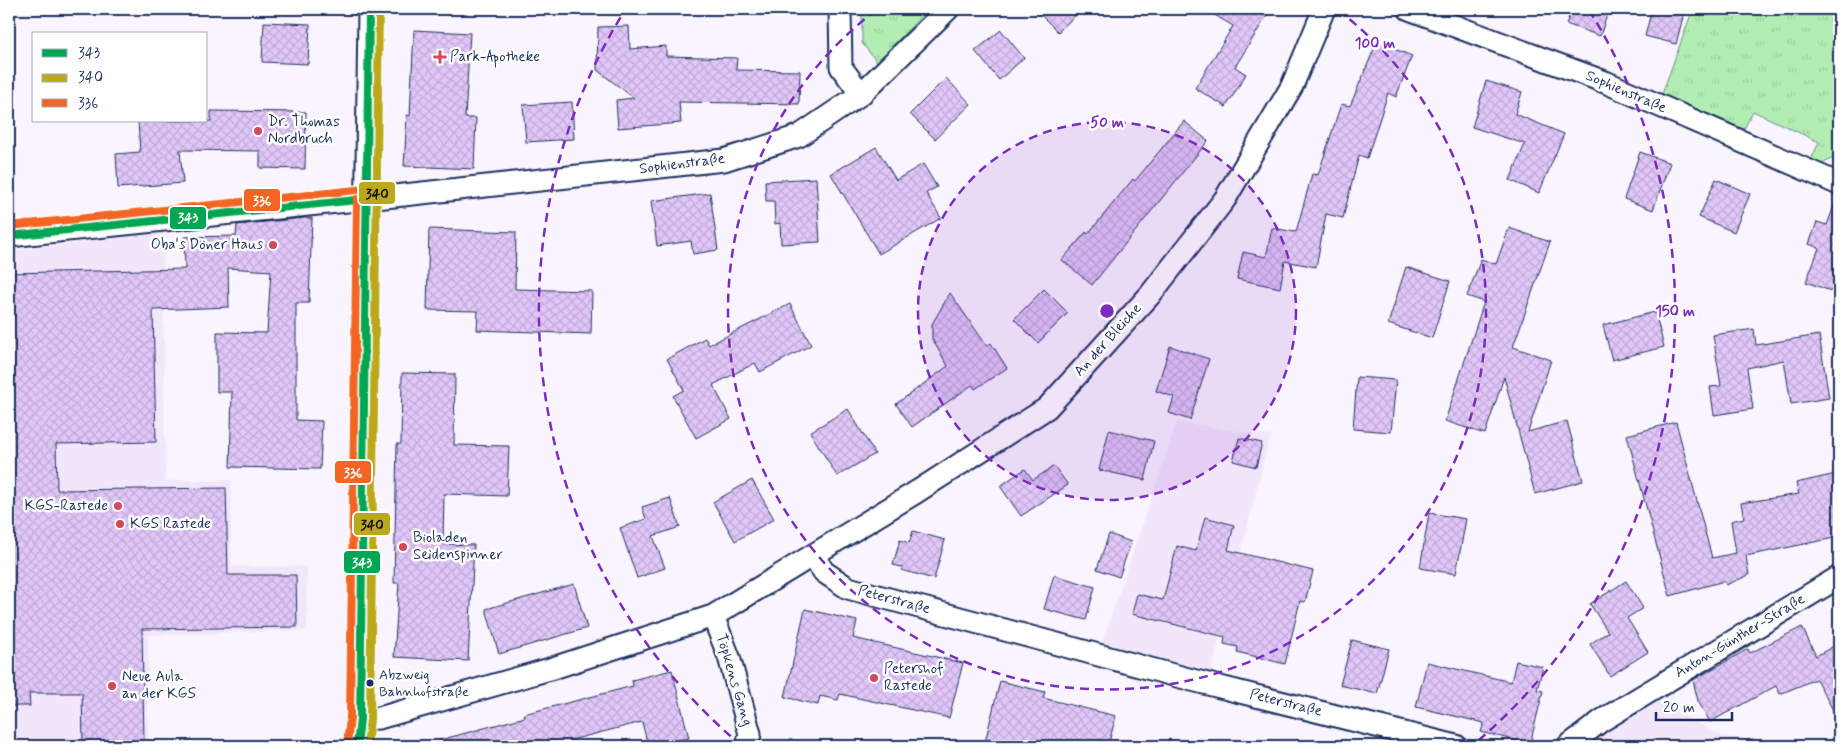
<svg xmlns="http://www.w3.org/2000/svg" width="1848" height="755" viewBox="0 0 1848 755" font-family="Mynerve,sans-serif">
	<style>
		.built { fill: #f2e6fb }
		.grass { fill: url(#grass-tufts); stroke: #668e88 }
		.building { fill: url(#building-cross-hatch); stroke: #1b2f5e }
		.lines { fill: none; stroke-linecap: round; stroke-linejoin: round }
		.street-casing { stroke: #1b2f5e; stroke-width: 25 }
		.street { stroke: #fff; stroke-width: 21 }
		.bus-1-casing { stroke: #fff; stroke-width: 11 }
		.bus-2-casing { stroke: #fff; stroke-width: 11 }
		.bus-3-casing { stroke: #fff; stroke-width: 11 }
		.bus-1 { stroke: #00a651; stroke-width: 8 }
		.bus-2 { stroke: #bba81d; stroke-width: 8 }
		.bus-3 { stroke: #f26522; stroke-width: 8 }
		.ring { fill: none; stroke: #7b2cbf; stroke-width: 2.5; stroke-dasharray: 9 6 }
		.poi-dot { fill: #d1495b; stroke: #fff; stroke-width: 2 }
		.bus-dot { fill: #1b2f5e; stroke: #fff; stroke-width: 2 }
		.labels { text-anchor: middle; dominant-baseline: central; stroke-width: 5; stroke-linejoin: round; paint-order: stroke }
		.bus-label { font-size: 14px; fill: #1b2f5e; stroke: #fff; text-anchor: start }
		.poi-label { font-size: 15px; fill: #1b2f5e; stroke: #fff; text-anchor: start }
		.street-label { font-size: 15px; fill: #1b2f5e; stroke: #fff }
		.centre { fill: #7b2cbf; stroke: #fff; stroke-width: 2.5 }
		.ring-label { font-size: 15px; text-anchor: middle; font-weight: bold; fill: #7b2cbf; stroke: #fff; stroke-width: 5; stroke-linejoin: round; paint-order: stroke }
		.line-badge { stroke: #fff; stroke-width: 2 }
		.badge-label { font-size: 14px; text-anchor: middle; font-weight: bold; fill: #fff }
		.pale-badge-label { font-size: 14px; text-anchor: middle; font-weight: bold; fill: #111 }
	</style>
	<defs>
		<pattern id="grass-tufts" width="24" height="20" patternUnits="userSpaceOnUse" patternTransform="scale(1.25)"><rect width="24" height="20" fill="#b2eeb3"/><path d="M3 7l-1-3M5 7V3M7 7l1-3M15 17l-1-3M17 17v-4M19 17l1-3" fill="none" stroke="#98cc9c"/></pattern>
		<pattern id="building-cross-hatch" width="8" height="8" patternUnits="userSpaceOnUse" patternTransform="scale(1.25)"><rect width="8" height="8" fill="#e1c7f7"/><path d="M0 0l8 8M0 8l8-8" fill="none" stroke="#c0abd6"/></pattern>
	</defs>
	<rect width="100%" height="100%" fill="#f9f4fd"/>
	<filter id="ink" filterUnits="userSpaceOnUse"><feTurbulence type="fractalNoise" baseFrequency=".02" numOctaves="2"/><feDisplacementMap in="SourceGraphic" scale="10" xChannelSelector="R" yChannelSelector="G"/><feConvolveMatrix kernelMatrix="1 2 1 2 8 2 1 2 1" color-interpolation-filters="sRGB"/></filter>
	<g filter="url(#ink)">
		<!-- built -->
		<path class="built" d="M 163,232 L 165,481 L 231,480 L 231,567 L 307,566 L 307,630 L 148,635 L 148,746 L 9,746 L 9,251 Z
			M 1177,422 L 1270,436 L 1208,684 L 1098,655 Z
			M 1643,695 L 1722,736 L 1788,745 L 1787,746 L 1570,746 Z"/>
		<!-- grass -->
		<path class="grass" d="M 862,9 L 928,9 L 877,62 L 862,43 Z
			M 1693,9 L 1839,9 L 1839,155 L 1822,164 L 1811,160 L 1819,142 L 1753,111 L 1744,129 L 1662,94 Z"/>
		<!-- building -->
		<path class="building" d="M 1035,9 L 1082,9 L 1058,32 Z
			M 1205,9 L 1271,9 L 1235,67 L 1246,74 L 1226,107 L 1195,88 L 1233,26 Z
			M 1572,9 L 1609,9 L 1600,36 L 1566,24 Z
			M 1652,9 L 1685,9 L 1676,44 L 1645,36 Z
			M 264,22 L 310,24 L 308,64 L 262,62 Z
			M 629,26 L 630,49 L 666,46 L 666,56 L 737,58 L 736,70 L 800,71 L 799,104 L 679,102 L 681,123 L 618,128 L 616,100 L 634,98 L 597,70 L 598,27 Z
			M 414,30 L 470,33 L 465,118 L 476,118 L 474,169 L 404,166 L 407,115 L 410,116 Z
			M 1001,30 L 1024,58 L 999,80 L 975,51 Z
			M 1377,42 L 1412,56 L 1396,97 L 1388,93 L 1367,158 L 1359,155 L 1343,218 L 1326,214 L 1316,267 L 1285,261 L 1280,288 L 1237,279 L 1243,252 L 1266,257 L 1272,228 L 1296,232 L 1312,174 L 1318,175 L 1341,104 L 1350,106 Z
			M 946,78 L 971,104 L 935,139 L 910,114 Z
			M 1486,81 L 1522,92 L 1515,114 L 1564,134 L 1539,193 L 1510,180 L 1525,144 L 1472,127 Z
			M 572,102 L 574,139 L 526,142 L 523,105 Z
			M 211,111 L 306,112 L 305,169 L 260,168 L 260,151 L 180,150 L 183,183 L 118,188 L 116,154 L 140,152 L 138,121 L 211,121 Z
			M 1184,121 L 1208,141 L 1092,285 L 1062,260 L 1086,232 L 1088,234 L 1133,179 L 1135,181 Z
			M 876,147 L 896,180 L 923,164 L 937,187 L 926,193 L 941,218 L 879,254 L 831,174 Z
			M 1640,152 L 1670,163 L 1653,210 L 1624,199 Z
			M 816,178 L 820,242 L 781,244 L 780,223 L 775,224 L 774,201 L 766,201 L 765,181 Z
			M 1716,179 L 1750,194 L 1734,232 L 1699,217 Z
			M 710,193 L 718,250 L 693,254 L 691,241 L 657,246 L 651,201 Z
			M 1837,198 L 1839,199 L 1839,294 L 1806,282 L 1819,248 L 1809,244 L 1817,222 L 1827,225 Z
			M 304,218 L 312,218 L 309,303 L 296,303 L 296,420 L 322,421 L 320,469 L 230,467 L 232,392 L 217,392 L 217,332 L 267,333 L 271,271 L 228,268 L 229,307 L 153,310 L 156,442 L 56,444 L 57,490 L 226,488 L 228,575 L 296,575 L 297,627 L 142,629 L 144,743 L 83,744 L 82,693 L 29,693 L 30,706 L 9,706 L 9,273 L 185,269 L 184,237 L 236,236 L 237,225 Z
			M 1509,228 L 1550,242 L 1513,347 L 1551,360 L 1528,432 L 1567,421 L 1583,481 L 1535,494 L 1504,377 L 1485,434 L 1445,421 L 1484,302 L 1467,296 L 1481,259 L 1496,264 Z
			M 429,229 L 516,232 L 515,289 L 592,291 L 591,334 L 477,330 L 478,311 L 427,310 Z
			M 1406,267 L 1450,281 L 1432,338 L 1388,324 Z
			M 1044,289 L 1068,313 L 1038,343 L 1014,319 Z
			M 950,293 L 987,346 L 991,343 L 1007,368 L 975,389 L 972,385 L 912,427 L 896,404 L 948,366 L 932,339 L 932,324 Z
			M 790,304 L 811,345 L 760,372 L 755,363 L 713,385 L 731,419 L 696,438 L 673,396 L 684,390 L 667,359 L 705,338 L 709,345 Z
			M 1655,312 L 1664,347 L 1612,360 L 1603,325 Z
			M 1754,329 L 1756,345 L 1819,335 L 1829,398 L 1791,404 L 1784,360 L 1747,368 L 1753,409 L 1714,415 L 1710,387 L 1721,386 L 1713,335 Z
			M 1170,346 L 1209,359 L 1190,420 L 1169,413 L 1174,397 L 1156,391 Z
			M 402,373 L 455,374 L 454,445 L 509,446 L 507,496 L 444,494 L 443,544 L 474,545 L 468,661 L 394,657 L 399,583 L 394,583 L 397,444 L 401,444 Z
			M 1357,377 L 1396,380 L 1391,432 L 1353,429 Z
			M 848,409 L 875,454 L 837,476 L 810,432 Z
			M 1676,422 L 1712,558 L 1736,553 L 1731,521 L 1744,518 L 1741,503 L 1799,494 L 1796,483 L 1836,474 L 1839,488 L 1839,537 L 1746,556 L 1749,575 L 1726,585 L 1724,581 L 1670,596 L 1627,435 Z
			M 1109,430 L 1154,441 L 1145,480 L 1099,470 Z
			M 1239,438 L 1262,443 L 1256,467 L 1233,461 Z
			M 1054,466 L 1068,485 L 1021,516 L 1000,486 L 1025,469 L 1033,480 Z
			M 752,480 L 774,519 L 735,541 L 713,502 Z
			M 670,498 L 680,527 L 653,536 L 665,568 L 637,578 L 620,528 L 646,519 L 642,507 Z
			M 1429,513 L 1466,519 L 1456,574 L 1420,568 Z
			M 1205,517 L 1234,525 L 1228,550 L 1313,571 L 1305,602 L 1300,601 L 1285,664 L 1237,652 L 1238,647 L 1224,644 L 1225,637 L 1132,614 L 1137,594 L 1163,600 L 1177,546 L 1196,551 Z
			M 913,531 L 945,540 L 934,579 L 901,570 L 902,567 L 893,565 L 900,540 L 909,543 Z
			M 1109,534 L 1131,542 L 1119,577 L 1097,569 Z
			M 1054,575 L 1095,587 L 1086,620 L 1044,609 Z
			M 1626,581 L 1643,608 L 1627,618 L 1648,652 L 1610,676 L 1590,644 L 1608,632 L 1590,604 Z
			M 574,584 L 587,628 L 499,654 L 486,609 Z
			M 805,609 L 857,621 L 853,638 L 963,663 L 949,718 L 840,694 L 838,700 L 820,696 L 818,705 L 785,697 Z
			M 1802,627 L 1816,656 L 1839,643 L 1839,721 L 1816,679 L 1780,694 L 1776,686 L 1710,722 L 1698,701 L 1693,680 L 1748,649 L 1750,653 Z
			M 1352,640 L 1389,649 L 1377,694 L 1340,685 Z
			M 1516,661 L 1543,667 L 1537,690 L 1543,691 L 1530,744 L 1481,732 L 1484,723 L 1416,707 L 1427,662 L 1511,682 Z
			M 672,670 L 689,738 L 648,746 L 642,722 L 571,740 L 572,746 L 441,746 L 440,740 L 525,717 L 524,714 L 633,686 L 632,680 Z
			M 1000,681 L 1045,692 L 1043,698 L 1116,716 L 1108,746 L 984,746 Z"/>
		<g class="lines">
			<!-- street casing -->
			<g class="street-casing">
				<path id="street" d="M 840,9 L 841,67 L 861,94
					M 1409,9 L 1605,82 L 1839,184
					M 9,236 L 367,199 L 724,160 L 799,136 L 861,94 L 948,9
					M 813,556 L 824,572 L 848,588 L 1192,680 L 1456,746
					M 713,616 L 729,657 L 750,734 L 747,746
					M 360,719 L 379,718 L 550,669 L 713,616 L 918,491 L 1047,408 L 1150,295 L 1225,199 L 1292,86 L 1324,9
					M 357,746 L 360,719 L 369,9
					M 1568,746 L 1601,721 L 1839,577"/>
			</g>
			<!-- street -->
			<use href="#street" class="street"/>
			<!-- bus-1 casing -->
			<g class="bus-1-casing">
				<path id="bus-1" d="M 9,236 L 367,199
					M 357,746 L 360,719 L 369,9"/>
			</g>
			<!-- bus-2 casing -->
			<g class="bus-2-casing">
				<path id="bus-2" d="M 367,746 L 370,719 L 379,9"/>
			</g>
			<!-- bus-3 casing -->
			<g class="bus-3-casing">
				<path id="bus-3" d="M 9,226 L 366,189
					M 347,745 L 350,718 L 357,199"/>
			</g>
			<!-- bus-1 -->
			<use href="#bus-1" class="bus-1"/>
			<!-- bus-2 -->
			<use href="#bus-2" class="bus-2"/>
			<!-- bus-3 -->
			<use href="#bus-3" class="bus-3"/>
		</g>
	</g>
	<!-- distance rings -->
	<circle cx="1107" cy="311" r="189" fill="#7b2cbf" fill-opacity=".12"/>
	<g class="ring">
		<circle cx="1107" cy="311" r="189"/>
		<path d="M1338 10A379 379 0 1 1 876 10"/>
		<path d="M742 746A568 568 0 0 1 625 10M1589 10A568 568 0 0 1 1472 746"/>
	</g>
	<!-- markers -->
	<g class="poi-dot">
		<path d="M437.5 49.5h5v5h5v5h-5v5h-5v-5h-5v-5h5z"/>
		<circle cx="258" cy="131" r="5"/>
		<circle cx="273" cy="245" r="5"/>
		<circle cx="118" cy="506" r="5"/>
		<circle cx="120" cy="524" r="5"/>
		<circle cx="403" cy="547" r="5"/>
		<circle cx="874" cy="678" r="5"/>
		<circle cx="112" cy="686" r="5"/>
	</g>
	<circle class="bus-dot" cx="370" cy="683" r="4.5"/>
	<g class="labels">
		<!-- bus labels -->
		<g class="bus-label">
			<text x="379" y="675">Abzweig<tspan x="379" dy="17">Bahnhofstraße</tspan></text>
		</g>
		<!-- poi labels -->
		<g class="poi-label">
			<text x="450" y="57">Park-Apotheke</text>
			<text x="268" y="122">Dr. Thomas<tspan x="268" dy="17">Nordbruch</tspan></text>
			<text x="263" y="245" text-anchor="end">Oba's Döner Haus</text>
			<text x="108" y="506" text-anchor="end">KGS-Rastede</text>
			<text x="130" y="524">KGS Rastede</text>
			<text x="413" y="538">Bioladen<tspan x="413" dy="17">Seidenspinner</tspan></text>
			<text x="884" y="669">Petershof<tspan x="884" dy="17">Rastede</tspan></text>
			<text x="122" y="677">Neue Aula<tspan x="122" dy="17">an der KGS</tspan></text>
		</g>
		<!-- street labels -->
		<g class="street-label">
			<text transform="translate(1626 92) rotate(23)">Sophienstraße</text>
			<text transform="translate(682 164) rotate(-7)">Sophienstraße</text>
			<text transform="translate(1108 340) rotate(-48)">An der Bleiche</text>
			<text transform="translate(894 600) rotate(15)">Peterstraße</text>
			<text transform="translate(1740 636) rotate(-31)">Anton-Günther-Straße</text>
			<text transform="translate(734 680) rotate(73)">Töpkens Gang</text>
			<text transform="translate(1286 703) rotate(14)">Peterstraße</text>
		</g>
	</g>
	<circle cx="1107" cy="311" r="8" class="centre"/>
	<g class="ring-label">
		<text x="1375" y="48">100 m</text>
		<text x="1107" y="127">50 m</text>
		<text x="1675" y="316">150 m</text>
	</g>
	<g class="line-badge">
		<rect x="358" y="181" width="38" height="24" rx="5" fill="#bba81d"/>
		<rect x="243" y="188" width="38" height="24" rx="5" fill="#f26522"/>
		<rect x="169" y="206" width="38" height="24" rx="5" fill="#00a651"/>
		<rect x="334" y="460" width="38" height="24" rx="5" fill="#f26522"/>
		<rect x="353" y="512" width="38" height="24" rx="5" fill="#bba81d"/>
		<rect x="343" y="550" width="38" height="24" rx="5" fill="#00a651"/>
	</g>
	<g class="badge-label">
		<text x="262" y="205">336</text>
		<text x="188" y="222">343</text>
		<text x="353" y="477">336</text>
		<text x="362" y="567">343</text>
	</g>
	<g class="pale-badge-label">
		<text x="377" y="198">340</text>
		<text x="372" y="529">340</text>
	</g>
	<!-- margin -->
	<rect width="1848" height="755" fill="none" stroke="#fff" stroke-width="30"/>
	<rect x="15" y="15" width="1818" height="725" fill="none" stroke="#1b2f5e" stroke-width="2" filter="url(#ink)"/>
	<!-- legend -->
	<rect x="32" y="32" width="175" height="90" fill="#ffffff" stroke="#a4acbf"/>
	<rect x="42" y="49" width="25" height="8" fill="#00a651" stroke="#a4acbf"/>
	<text x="78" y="58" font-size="15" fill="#1b2f5e">343</text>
	<rect x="42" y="74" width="25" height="8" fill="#bba81d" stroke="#a4acbf"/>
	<text x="78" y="82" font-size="15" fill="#1b2f5e">340</text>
	<rect x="42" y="99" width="25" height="8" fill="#f26522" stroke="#a4acbf"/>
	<text x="78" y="108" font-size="15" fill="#1b2f5e">336</text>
	<!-- scale -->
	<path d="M1656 712v8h76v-8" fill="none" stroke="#1b2f5e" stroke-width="2.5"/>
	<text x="1663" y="712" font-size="15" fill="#1b2f5e" stroke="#ffffff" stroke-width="4" paint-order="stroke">20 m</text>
</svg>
